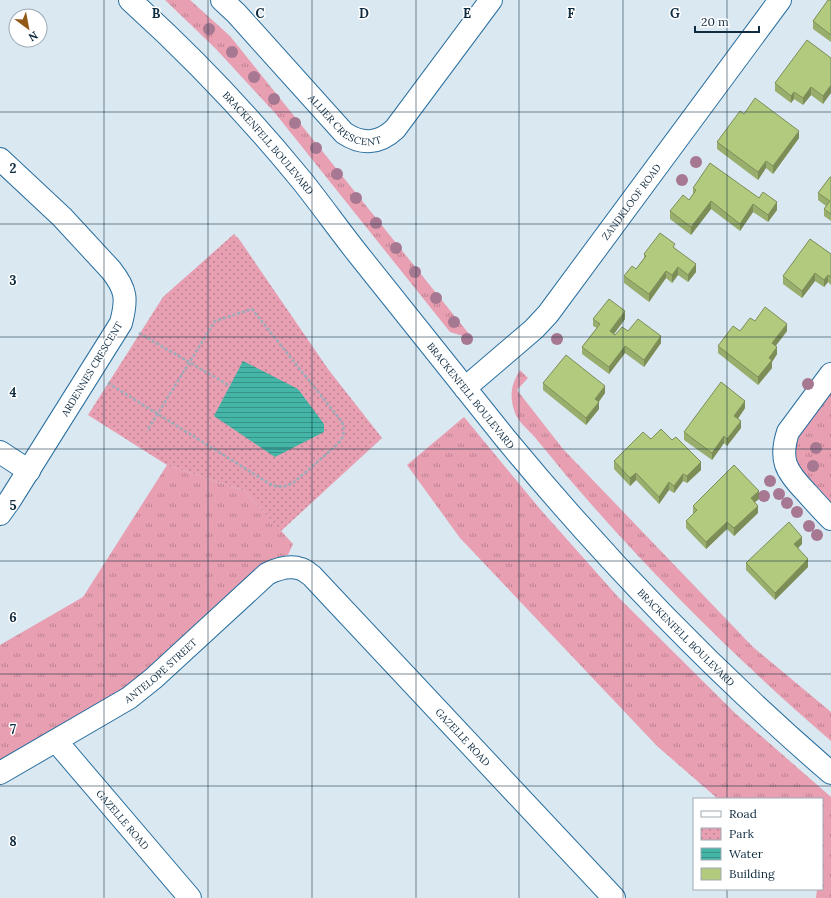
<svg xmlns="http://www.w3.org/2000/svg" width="831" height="898" viewBox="0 0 831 898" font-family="Lora,serif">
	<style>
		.grass { fill: url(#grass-tufts) }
		.park { fill: url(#park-dots) }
		.water { fill: url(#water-rules) }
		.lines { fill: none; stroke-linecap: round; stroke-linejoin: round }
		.minor-casing { stroke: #296f9f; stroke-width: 24 }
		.path { stroke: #9badbb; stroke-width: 2.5; stroke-dasharray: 3 2; stroke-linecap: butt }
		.minor { stroke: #fff; stroke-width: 22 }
		.tree { fill: #a77891 }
		.wall { fill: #99ae6c }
		.shaded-wall { fill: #7d8d58 }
		.building { fill: #b2ca7e; stroke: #7d8d58 }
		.grid { fill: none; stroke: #0e2b40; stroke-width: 1; stroke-opacity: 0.55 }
		.labels { text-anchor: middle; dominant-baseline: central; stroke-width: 3; stroke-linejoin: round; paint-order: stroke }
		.street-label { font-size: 10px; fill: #0e2b40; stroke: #fff }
		.grid-label { font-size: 13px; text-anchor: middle; font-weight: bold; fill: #0e2b40; stroke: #fff; stroke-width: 3; stroke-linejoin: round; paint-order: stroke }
	</style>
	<defs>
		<pattern id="grass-tufts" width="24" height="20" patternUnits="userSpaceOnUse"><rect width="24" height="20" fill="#e79fb1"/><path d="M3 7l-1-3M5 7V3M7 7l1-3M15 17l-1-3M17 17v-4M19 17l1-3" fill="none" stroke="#ba8291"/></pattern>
		<pattern id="park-dots" width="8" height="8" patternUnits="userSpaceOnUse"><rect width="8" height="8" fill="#e79fb1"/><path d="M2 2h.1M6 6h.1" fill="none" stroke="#ba8291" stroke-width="1.8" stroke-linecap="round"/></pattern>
		<pattern id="water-rules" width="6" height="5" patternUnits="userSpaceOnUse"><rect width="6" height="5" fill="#44b5a6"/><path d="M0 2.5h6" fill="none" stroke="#379389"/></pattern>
	</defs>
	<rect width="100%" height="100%" fill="#dae8f2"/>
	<!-- grass -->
	<path class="grass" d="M 165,0 L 190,0 L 230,36 L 473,339 L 450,332 L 275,113 L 216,49 Z
		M 520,370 L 528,378 L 517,390 L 563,449 L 753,647 L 831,712 L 831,741 C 736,659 646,569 565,474 C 554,460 543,447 532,434 C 526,428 518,421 515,413 C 509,396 511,385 520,370 Z
		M 831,391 L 831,504 L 801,472 L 795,457 L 795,448 L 796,439 Z
		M 464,417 L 540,509 L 619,598 L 736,714 L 831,797 L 831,898 L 816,898 L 817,889 L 822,889 L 822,799 L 718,799 L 657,746 L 460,538 L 407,465 Z
		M 167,465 L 245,491 L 293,544 L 288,555 C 277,557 268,560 259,566 L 139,676 L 124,689 L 0,762 L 0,645 L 83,597 Z"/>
	<!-- park -->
	<path class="park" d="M 234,234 L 239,239 L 328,369 L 382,438 L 281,531 L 245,491 L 167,465 L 88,415 L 163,297 Z"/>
	<!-- water -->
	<path class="water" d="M 243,361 L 298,389 L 324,424 L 324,432 L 275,457 L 214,416 Z"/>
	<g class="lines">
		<!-- minor casing -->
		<g class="minor-casing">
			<g id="minor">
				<path id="s1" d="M 130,0 C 192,56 250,117 303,182 C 322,206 339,230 358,254 C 407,315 456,377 505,438 C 604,558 713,671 831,773"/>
				<path id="s2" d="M 222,0 L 236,13 L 344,133 C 362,145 379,144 395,129 L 491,0"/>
				<path d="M 0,159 L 62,217 L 111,270 C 127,290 127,300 121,323 L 10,500 L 0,514"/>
				<path d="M 831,374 L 788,432 C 779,460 786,471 805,491 C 814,501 822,510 831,519"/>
				<path id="s3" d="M 465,388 L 534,329 L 548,314 L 780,0"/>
				<path d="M 0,452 L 29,471"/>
				<path id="s4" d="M 56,741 L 190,898"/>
				<path id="s5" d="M 0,773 L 129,698 L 154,678 L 267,574 C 277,569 290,565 301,569 C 305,570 309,574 312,576 L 614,898"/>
			</g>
		</g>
		<!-- path -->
		<path class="path" d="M 139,333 L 230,386
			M 108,383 L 270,484 C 279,488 285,487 293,483 L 338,444 C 344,437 345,431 342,422 L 252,309 L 215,321 L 147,431"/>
		<!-- minor -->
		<use href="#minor" class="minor"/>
	</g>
	<!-- trees -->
	<g class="tree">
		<circle cx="209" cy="29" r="6"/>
		<circle cx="232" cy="52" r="6"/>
		<circle cx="254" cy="77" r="6"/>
		<circle cx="274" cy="99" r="6"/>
		<circle cx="295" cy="123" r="6"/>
		<circle cx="316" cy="148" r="6"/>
		<circle cx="696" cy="162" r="6"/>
		<circle cx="337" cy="174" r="6"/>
		<circle cx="682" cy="180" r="6"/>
		<circle cx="356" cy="198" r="6"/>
		<circle cx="376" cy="223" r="6"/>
		<circle cx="396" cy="248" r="6"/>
		<circle cx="415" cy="272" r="6"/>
		<circle cx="436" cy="298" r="6"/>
		<circle cx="454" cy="322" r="6"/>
		<circle cx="467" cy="339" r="6"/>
		<circle cx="557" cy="339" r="6"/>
		<circle cx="808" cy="384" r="6"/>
		<circle cx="816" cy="448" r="6"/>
		<circle cx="813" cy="466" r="6"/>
		<circle cx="770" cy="481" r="6"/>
		<circle cx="779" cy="494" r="6"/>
		<circle cx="764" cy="496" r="6"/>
		<circle cx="787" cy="503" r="6"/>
		<circle cx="797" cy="512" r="6"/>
		<circle cx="809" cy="526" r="6"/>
		<circle cx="817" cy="535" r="6"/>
	</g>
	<!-- wall -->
	<path class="wall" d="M 831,0 L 831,42 L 813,29 L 813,21 Z
		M 831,58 L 823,104 L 811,95 L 803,105 L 794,99 L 791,103 L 775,91 L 775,83 Z
		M 744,114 L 799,138 L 773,174 L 766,168 L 758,180 L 717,149 L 717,142 Z
		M 831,177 L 831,221 L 824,216 L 824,209 L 826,206 L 818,200 L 818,193 Z
		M 693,188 L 759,198 L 777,210 L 768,222 L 753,212 L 740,231 L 711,209 L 691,235 L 670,219 L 670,211 L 689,200 L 693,195 Z
		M 675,248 L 696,272 L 688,282 L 678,275 L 672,283 L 666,278 L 649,302 L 624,283 L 624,276 L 636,269 L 644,258 L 644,254 Z
		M 831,254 L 831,285 L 828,282 L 824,287 L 815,281 L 802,298 L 783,284 L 783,276 Z
		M 593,319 L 625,319 L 614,334 L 615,335 L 628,331 L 661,343 L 644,367 L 625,353 L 609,374 L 582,354 L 582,347 L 597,328 L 593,326 Z
		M 740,331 L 787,331 L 775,346 L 777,354 L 772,362 L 772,368 L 758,385 L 718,353 L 718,346 Z
		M 543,383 L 605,393 L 599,402 L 599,409 L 586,425 L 543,390 Z
		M 745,408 L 738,419 L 741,428 L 727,446 L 724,443 L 712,460 L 684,440 L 684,432 Z
		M 651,439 L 701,470 L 687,483 L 683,481 L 674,493 L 669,490 L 659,504 L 636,480 L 630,486 L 614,469 L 614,461 Z
		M 759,499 L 755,502 L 758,513 L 734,536 L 727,529 L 706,549 L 686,528 L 686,521 L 693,514 L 693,506 Z
		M 802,544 L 798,548 L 808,567 L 775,600 L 746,570 L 746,563 Z"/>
	<!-- shaded-wall -->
	<path class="shaded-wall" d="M 831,85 L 831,93 L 823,104 L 823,96 Z
		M 811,87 L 811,95 L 803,105 L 803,98 Z
		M 794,92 L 794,99 L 791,103 L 791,96 Z
		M 799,131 L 799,138 L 773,174 L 773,166 Z
		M 766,161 L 766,168 L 758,180 L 758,172 Z
		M 711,201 L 711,209 L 691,235 L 691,227 Z
		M 777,202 L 777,210 L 768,222 L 768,215 Z
		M 753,204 L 753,212 L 740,231 L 740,224 Z
		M 696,264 L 696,272 L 688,282 L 688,275 Z
		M 678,267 L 678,275 L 672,283 L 672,275 Z
		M 666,271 L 666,278 L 649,302 L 649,294 Z
		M 815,273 L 815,281 L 802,298 L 802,291 Z
		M 828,275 L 828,282 L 824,287 L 824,280 Z
		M 625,311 L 625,319 L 610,339 L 610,331 Z
		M 787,324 L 787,331 L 772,351 L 772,343 Z
		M 661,336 L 661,343 L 644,367 L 644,360 Z
		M 625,346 L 625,353 L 609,374 L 609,367 Z
		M 777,347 L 777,354 L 772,362 L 772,368 L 758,385 L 758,377 L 769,358 Z
		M 605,386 L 605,393 L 595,406 L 595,399 Z
		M 745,401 L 745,408 L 734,424 L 734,416 Z
		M 599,402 L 599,409 L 586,425 L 586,418 Z
		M 741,421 L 741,428 L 727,446 L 727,439 Z
		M 724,436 L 724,443 L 712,460 L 712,453 Z
		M 701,462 L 701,470 L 687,483 L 687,476 Z
		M 636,473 L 636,480 L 630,486 L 630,478 Z
		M 683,474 L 683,481 L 674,493 L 674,486 Z
		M 669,482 L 669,490 L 659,504 L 659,497 Z
		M 759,491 L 759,499 L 751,505 L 751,498 Z
		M 758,506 L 758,513 L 734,536 L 734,528 Z
		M 727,522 L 727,529 L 706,549 L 706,542 Z
		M 802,537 L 802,544 L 794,552 L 794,544 Z
		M 808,559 L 808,567 L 775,600 L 775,593 Z"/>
	<!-- building -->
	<path class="building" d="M 828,0 L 831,0 L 831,35 L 813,21 Z
		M 807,40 L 831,58 L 831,85 L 823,96 L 811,87 L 803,98 L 794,92 L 791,96 L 775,83 Z
		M 755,98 L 799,131 L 773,166 L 766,161 L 758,172 L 717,142 L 740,111 L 744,114 Z
		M 710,163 L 759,198 L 763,192 L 777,202 L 768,215 L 753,204 L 740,224 L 711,201 L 691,227 L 670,211 L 683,195 L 689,200 L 696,190 L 693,188 Z
		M 830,177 L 831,177 L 831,214 L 824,209 L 830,201 L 818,193 Z
		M 660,233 L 675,244 L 673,247 L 696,264 L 688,275 L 678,267 L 672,275 L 666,271 L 649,294 L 624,276 L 632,266 L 636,269 L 646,256 L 644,254 Z
		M 810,239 L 831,254 L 831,277 L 828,275 L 824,280 L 815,273 L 802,291 L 783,276 Z
		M 609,299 L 625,311 L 610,331 L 615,335 L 622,327 L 628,331 L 638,319 L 661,336 L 644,360 L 625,346 L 609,367 L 582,347 L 600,324 L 593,319 Z
		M 765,307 L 787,324 L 772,343 L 777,347 L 769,358 L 772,360 L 758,377 L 718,346 L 733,326 L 740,331 L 750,318 L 755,321 Z
		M 566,355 L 605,386 L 595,399 L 599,402 L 586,418 L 543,383 Z
		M 721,382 L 745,401 L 734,416 L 741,421 L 727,439 L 724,436 L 712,453 L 684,432 Z
		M 661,429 L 672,440 L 676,437 L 701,462 L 687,476 L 683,474 L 674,486 L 669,482 L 659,497 L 636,473 L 630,478 L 614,461 L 643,432 L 651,439 Z
		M 734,465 L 759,491 L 751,498 L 758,506 L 734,528 L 727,522 L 706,542 L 686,521 L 697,510 L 693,506 Z
		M 789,522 L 802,537 L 794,544 L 808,559 L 775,593 L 746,563 Z"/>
	<!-- grid -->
	<path class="grid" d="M 104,0 L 104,898M 208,0 L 208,898M 312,0 L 312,898M 416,0 L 416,898M 519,0 L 519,898M 623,0 L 623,898M 727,0 L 727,799M 0,112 L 831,112M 0,224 L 831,224M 0,337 L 831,337M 0,449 L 831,449M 0,561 L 831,561M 0,674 L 831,674M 0,786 L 831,786M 727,889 L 727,898"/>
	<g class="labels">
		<!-- street labels -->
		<g class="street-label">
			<text stroke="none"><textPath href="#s2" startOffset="175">ALLIER CRESCENT</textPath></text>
			<text stroke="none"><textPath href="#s1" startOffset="199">BRACKENFELL BOULEVARD</textPath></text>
			<text stroke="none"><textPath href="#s3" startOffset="251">ZANDKLOOF ROAD</textPath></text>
			<text transform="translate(92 369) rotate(-59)">ARDENNES CRESCENT</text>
			<text stroke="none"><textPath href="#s1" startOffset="523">BRACKENFELL BOULEVARD</textPath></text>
			<text stroke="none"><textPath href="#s1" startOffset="847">BRACKENFELL BOULEVARD</textPath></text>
			<text stroke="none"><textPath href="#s5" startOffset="191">ANTELOPE STREET</textPath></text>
			<text stroke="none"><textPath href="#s5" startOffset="604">GAZELLE ROAD</textPath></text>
			<text stroke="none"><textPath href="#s4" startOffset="103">GAZELLE ROAD</textPath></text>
		</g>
	</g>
	<g class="grid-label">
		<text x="156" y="18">B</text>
		<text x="260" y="18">C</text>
		<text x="364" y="18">D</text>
		<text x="467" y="18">E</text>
		<text x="571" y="18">F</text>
		<text x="675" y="18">G</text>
		<text x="13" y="173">2</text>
		<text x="13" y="285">3</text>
		<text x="13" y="397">4</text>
		<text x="13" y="510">5</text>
		<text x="13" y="622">6</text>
		<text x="13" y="734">7</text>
		<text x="13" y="846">8</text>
	</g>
	<!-- legend -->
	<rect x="693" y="798" width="130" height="92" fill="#ffffff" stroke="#9faab3"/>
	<rect x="701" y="811" width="20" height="6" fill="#ffffff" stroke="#9faab3"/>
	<text x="729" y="818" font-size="12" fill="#0e2b40">Road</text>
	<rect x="701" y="828" width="20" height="12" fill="url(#park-dots)" stroke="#9faab3"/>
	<text x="729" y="838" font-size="12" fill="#0e2b40">Park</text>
	<rect x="701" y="848" width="20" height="12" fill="url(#water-rules)" stroke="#9faab3"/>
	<text x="729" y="858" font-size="12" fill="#0e2b40">Water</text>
	<rect x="701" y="868" width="20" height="12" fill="#b2ca7e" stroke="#9faab3"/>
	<text x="729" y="878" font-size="12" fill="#0e2b40">Building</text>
	<!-- north arrow -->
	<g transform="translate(28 28) rotate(148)"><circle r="19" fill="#ffffff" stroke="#9faab3"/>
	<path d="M0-3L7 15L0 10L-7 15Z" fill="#925816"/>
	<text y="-6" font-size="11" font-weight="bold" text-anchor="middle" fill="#0e2b40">N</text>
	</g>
	<!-- scale -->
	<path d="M695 26v6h64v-6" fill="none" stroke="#0e2b40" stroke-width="2"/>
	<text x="701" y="26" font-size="12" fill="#0e2b40" stroke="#ffffff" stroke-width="3" paint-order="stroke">20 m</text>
</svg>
